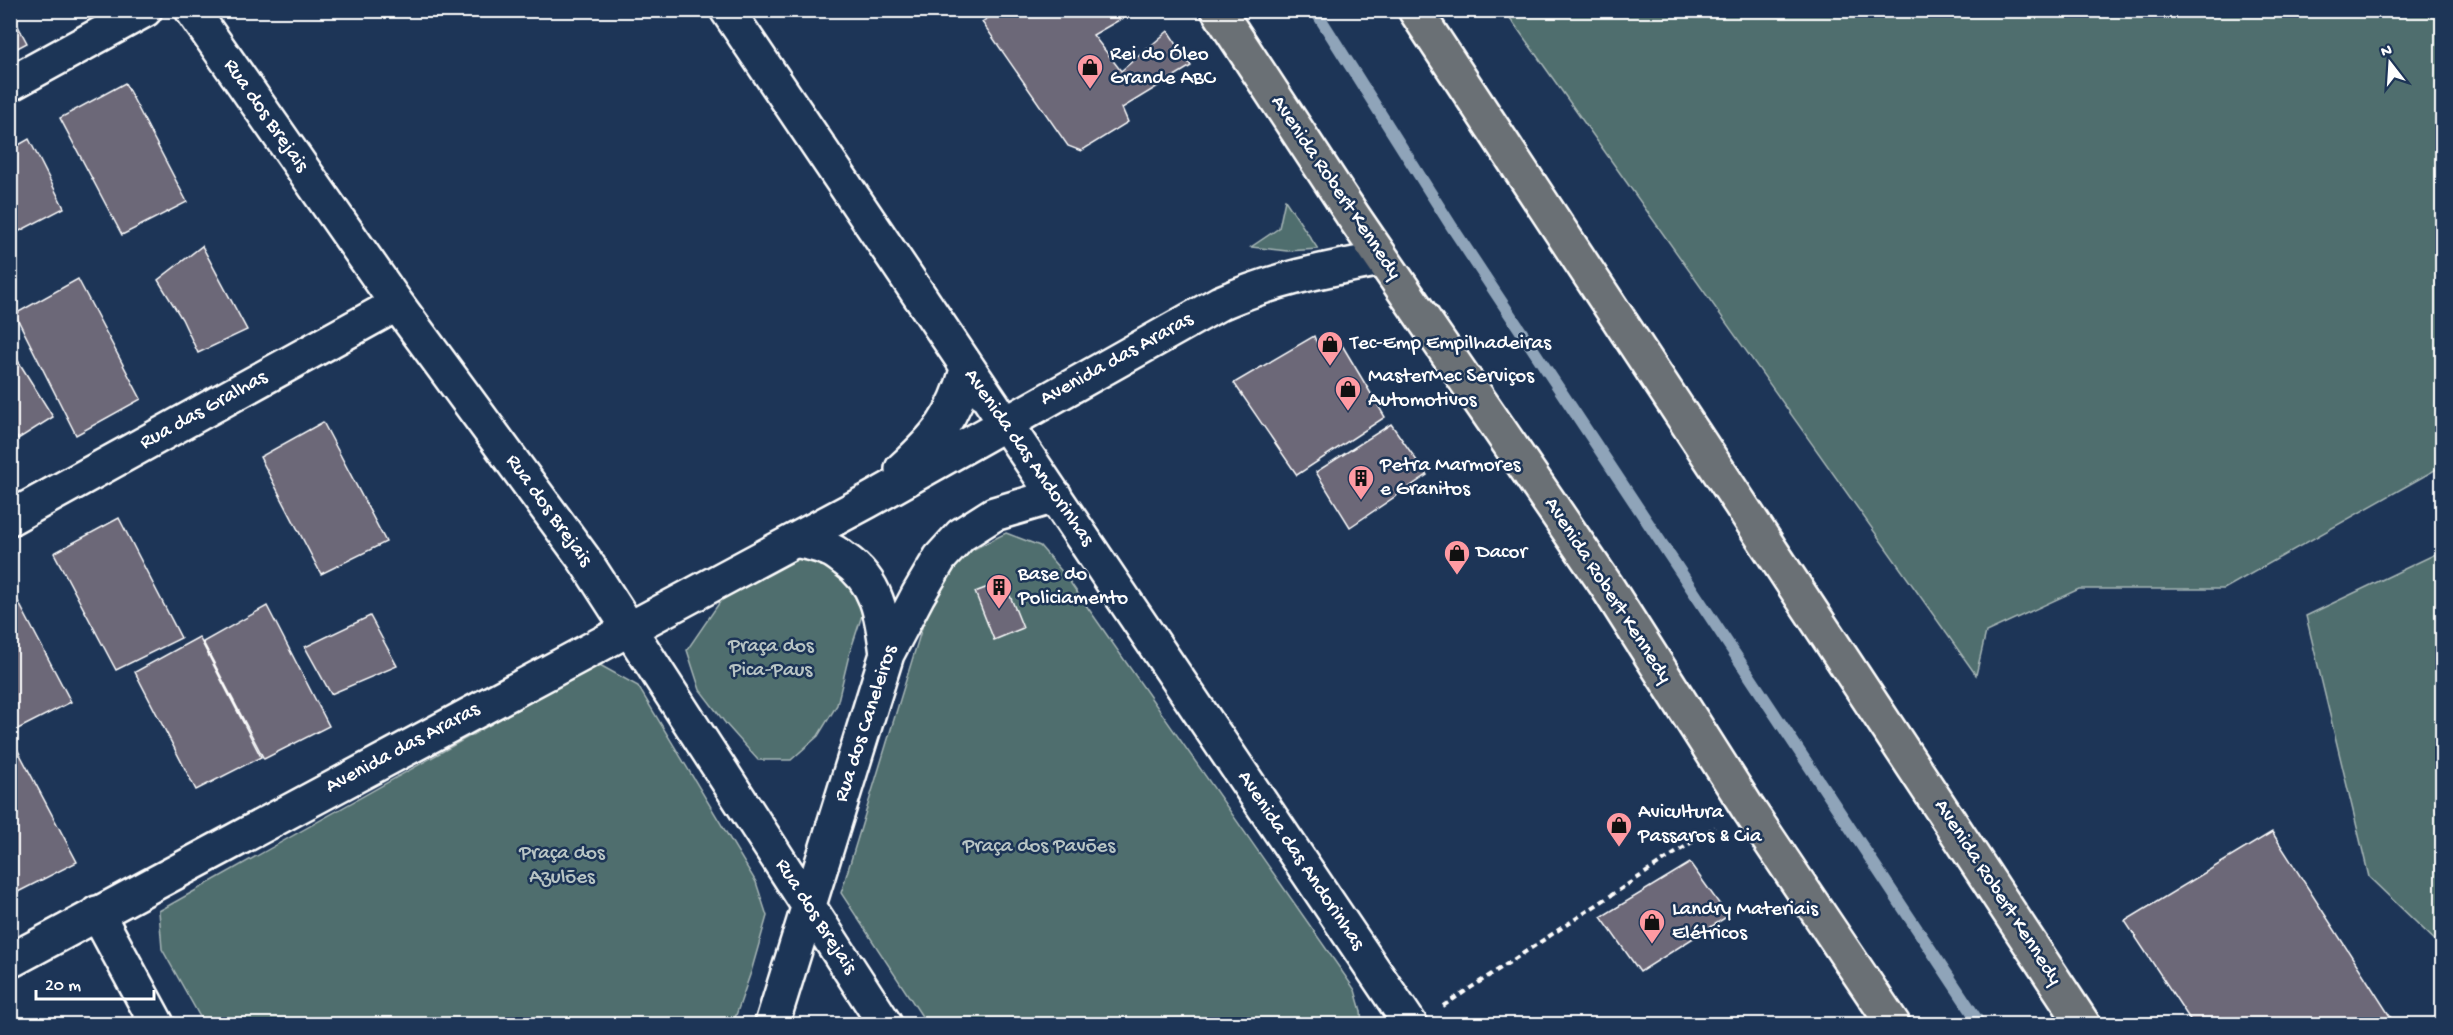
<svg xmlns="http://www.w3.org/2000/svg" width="2453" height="1035" viewBox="0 0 2453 1035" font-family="'Gochi Hand',sans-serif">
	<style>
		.green { fill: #4f6e6e; stroke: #a7b6b6; stroke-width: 1.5 }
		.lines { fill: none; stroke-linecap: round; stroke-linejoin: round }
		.stream { stroke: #8fa4b9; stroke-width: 12 }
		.building { fill: #6c6778; stroke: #fff; stroke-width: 1.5 }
		.minor-casing { stroke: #fff; stroke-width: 38 }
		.primary-casing { stroke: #fff; stroke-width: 38 }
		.path { stroke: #fff; stroke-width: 4; stroke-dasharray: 6 4.5; stroke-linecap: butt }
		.minor { stroke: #1d3557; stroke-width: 33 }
		.primary { stroke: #6b7074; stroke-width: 33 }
		.labels { text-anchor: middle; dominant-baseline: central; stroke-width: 5; stroke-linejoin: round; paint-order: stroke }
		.poi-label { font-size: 21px; fill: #fff; stroke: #1d3557; text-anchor: start }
		.street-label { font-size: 21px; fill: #fff; stroke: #1d3557 }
		.park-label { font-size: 21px; fill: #b9c5c5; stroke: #1d3557 }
	</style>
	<rect width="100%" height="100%" fill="#1d3557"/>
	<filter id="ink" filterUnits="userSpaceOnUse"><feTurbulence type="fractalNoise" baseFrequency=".0167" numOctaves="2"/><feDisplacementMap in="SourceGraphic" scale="12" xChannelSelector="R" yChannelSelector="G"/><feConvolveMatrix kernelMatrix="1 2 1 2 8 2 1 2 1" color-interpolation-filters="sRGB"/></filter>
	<g filter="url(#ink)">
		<!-- green -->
		<path class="green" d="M 1505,11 L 2442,11 L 2442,466 L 2224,589 L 2079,589 L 1986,632 L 1976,675 Z
			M 1285,200 L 1318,249 L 1287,251 L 1251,247 L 1279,228 Z
			M 1006,533 L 1040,546 L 1065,575 L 1355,990 L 1361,1011 L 1362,1024 L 927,1024 L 841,893 L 935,585 L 956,558 Z
			M 2442,551 L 2442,947 L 2369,877 L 2306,616 Z
			M 817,557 L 847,574 L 866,603 L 849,655 L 837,705 L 818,736 L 791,760 L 758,760 L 726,724 L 700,690 L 687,650 L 724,596 L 783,561 Z
			M 598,664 L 638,686 L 756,882 L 767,916 L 751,972 L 733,1024 L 204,1024 L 162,949 L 159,911 Z"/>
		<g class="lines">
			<!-- stream -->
			<path class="stream" d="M 1315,10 L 1452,227 L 1980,1024"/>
		</g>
		<!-- building -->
		<path class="building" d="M 1000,10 L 1115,10 L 1121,19 L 1093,35 L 1121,71 L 1168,31 L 1191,66 L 1122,108 L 1128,122 L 1081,151 L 1068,146 L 982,22 Z
			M 10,11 L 27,43 L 10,52 Z
			M 125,83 L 187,202 L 122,235 L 60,118 Z
			M 29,139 L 64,208 L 10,236 L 10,150 Z
			M 202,246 L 247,330 L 198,353 L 182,319 L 158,280 Z
			M 78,279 L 141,399 L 76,435 L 15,314 Z
			M 1336,335 L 1385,417 L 1297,475 L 1234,383 L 1314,336 L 1317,344 Z
			M 10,348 L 53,417 L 18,439 L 10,428 Z
			M 323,422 L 386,542 L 321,574 L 260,457 Z
			M 1391,424 L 1427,475 L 1350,527 L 1316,472 Z
			M 119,518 L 181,638 L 116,670 L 54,553 Z
			M 1004,581 L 1023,628 L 994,640 L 975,592 Z
			M 10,586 L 71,702 L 10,733 Z
			M 267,606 L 329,726 L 264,759 L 203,642 Z
			M 370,616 L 397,666 L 331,694 L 305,647 Z
			M 199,637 L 261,757 L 196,790 L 135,672 Z
			M 14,743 L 77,862 L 12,895 L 10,745 Z
			M 2272,832 L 2395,1024 L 2193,1024 L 2125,921 Z
			M 1690,863 L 1728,916 L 1640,972 L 1601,917 Z"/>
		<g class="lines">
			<!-- minor casing -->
			<g class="minor-casing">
				<path id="minor" d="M 192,10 L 397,304 L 584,559 L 885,1024
					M 727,10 C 953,350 1183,686 1410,1024
					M 10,84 L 145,10
					M 902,469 C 937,437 954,417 967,370
					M 10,518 L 397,304
					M 796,540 C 807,543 818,545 828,549 C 834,551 839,555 844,559 C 878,582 882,615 887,654
					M 97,913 L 157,1024
					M 10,961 L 868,501 L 1220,303 C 1275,279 1323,270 1381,259
					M 772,1024 L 887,654 L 918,595 L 940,558 L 961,535 L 994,514 L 1055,496"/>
			</g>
			<!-- primary casing -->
			<g class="primary-casing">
				<path id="primary" d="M 1218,10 L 1353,216 L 1606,585 L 1747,807 L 1893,1024
					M 1415,10 L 2083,1024"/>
			</g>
			<!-- path -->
			<path class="path" d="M 1443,1006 L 1715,827"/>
			<!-- minor -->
			<use href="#minor" class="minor"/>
			<!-- primary -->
			<use href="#primary" class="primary"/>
		</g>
	</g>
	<!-- icons -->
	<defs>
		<g id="shop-pin" transform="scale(1.35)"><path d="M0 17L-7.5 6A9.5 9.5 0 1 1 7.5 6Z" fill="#ff9aa2" stroke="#1d3557"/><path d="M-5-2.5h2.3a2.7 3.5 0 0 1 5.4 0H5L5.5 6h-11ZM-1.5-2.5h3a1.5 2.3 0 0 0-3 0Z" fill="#111"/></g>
		<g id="building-pin" transform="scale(1.35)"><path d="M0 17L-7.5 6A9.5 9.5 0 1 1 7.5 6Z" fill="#ff9aa2" stroke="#1d3557"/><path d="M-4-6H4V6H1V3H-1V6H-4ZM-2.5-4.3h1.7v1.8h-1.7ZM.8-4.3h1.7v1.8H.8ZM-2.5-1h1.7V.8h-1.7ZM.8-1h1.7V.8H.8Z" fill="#111"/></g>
	</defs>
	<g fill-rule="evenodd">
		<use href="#shop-pin" x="1090" y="67"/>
		<use href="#shop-pin" x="1330" y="344"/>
		<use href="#shop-pin" x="1348" y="389"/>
		<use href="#building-pin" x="1361" y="478"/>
		<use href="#shop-pin" x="1457" y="553"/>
		<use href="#building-pin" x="999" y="587"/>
		<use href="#shop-pin" x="1619" y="825"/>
		<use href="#shop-pin" x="1652" y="922"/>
	</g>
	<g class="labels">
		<!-- poi labels -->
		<g class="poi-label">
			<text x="1110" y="55">Rei do Óleo<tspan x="1110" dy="24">Grande ABC</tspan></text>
			<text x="1350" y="344">Tec-Emp Empilhadeiras</text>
			<text x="1368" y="377">MasterMec Serviços<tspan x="1368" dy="24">Automotivos</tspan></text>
			<text x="1380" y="466">Petra Marmores<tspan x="1380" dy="24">e Granitos</tspan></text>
			<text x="1476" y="553">Dacor</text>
			<text x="1018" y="575">Base do<tspan x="1018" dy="24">Policiamento</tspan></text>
			<text x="1638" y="813">Avicultura<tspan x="1638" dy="24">Passaros &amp; Cia</tspan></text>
			<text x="1672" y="910">Landry Materiais<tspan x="1672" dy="24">Elétricos</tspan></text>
		</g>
		<!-- street labels -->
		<g class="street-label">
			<text transform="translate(265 116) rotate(55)">Rua dos Brejais</text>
			<text transform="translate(1335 188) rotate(56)">Avenida Robert Kennedy</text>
			<text transform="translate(1117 360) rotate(-29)">Avenida das Araras</text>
			<text transform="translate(204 411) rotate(-29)">Rua das Gralhas</text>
			<text transform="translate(1028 458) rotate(55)">Avenida das Andorinhas</text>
			<text transform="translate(548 511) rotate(54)">Rua dos Brejais</text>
			<text transform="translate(1607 591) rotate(57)">Avenida Robert Kennedy</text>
			<text transform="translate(867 724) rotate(-72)">Rua dos Caneleiros</text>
			<text transform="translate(403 749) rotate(-28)">Avenida das Araras</text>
			<text transform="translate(1300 861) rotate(56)">Avenida das Andorinhas</text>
			<text transform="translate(1997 893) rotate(57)">Avenida Robert Kennedy</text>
			<text transform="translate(815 917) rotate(57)">Rua dos Brejais</text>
		</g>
		<!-- park labels -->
		<g class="park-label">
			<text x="771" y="647">Praça dos<tspan x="771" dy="24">Pica-Paus</tspan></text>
			<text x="1039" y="847">Praça dos Pavões</text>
			<text x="562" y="854">Praça dos<tspan x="562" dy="24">Azulões</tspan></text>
		</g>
	</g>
	<!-- margin -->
	<rect width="2453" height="1035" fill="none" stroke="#1d3557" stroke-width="36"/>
	<rect x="18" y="18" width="2417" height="999" fill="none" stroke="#fff" stroke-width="2" filter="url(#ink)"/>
	<!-- north arrow -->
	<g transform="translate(2390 63) rotate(343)" stroke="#1d3557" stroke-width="4.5" paint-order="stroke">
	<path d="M0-4.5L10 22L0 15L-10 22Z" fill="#ffffff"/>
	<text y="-9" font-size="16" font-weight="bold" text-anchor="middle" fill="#ffffff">N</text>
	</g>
	<!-- scale -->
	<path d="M36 990v9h118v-9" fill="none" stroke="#ffffff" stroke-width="3"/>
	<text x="45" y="990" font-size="18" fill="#ffffff" stroke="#1d3557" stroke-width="4.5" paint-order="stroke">20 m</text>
</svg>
